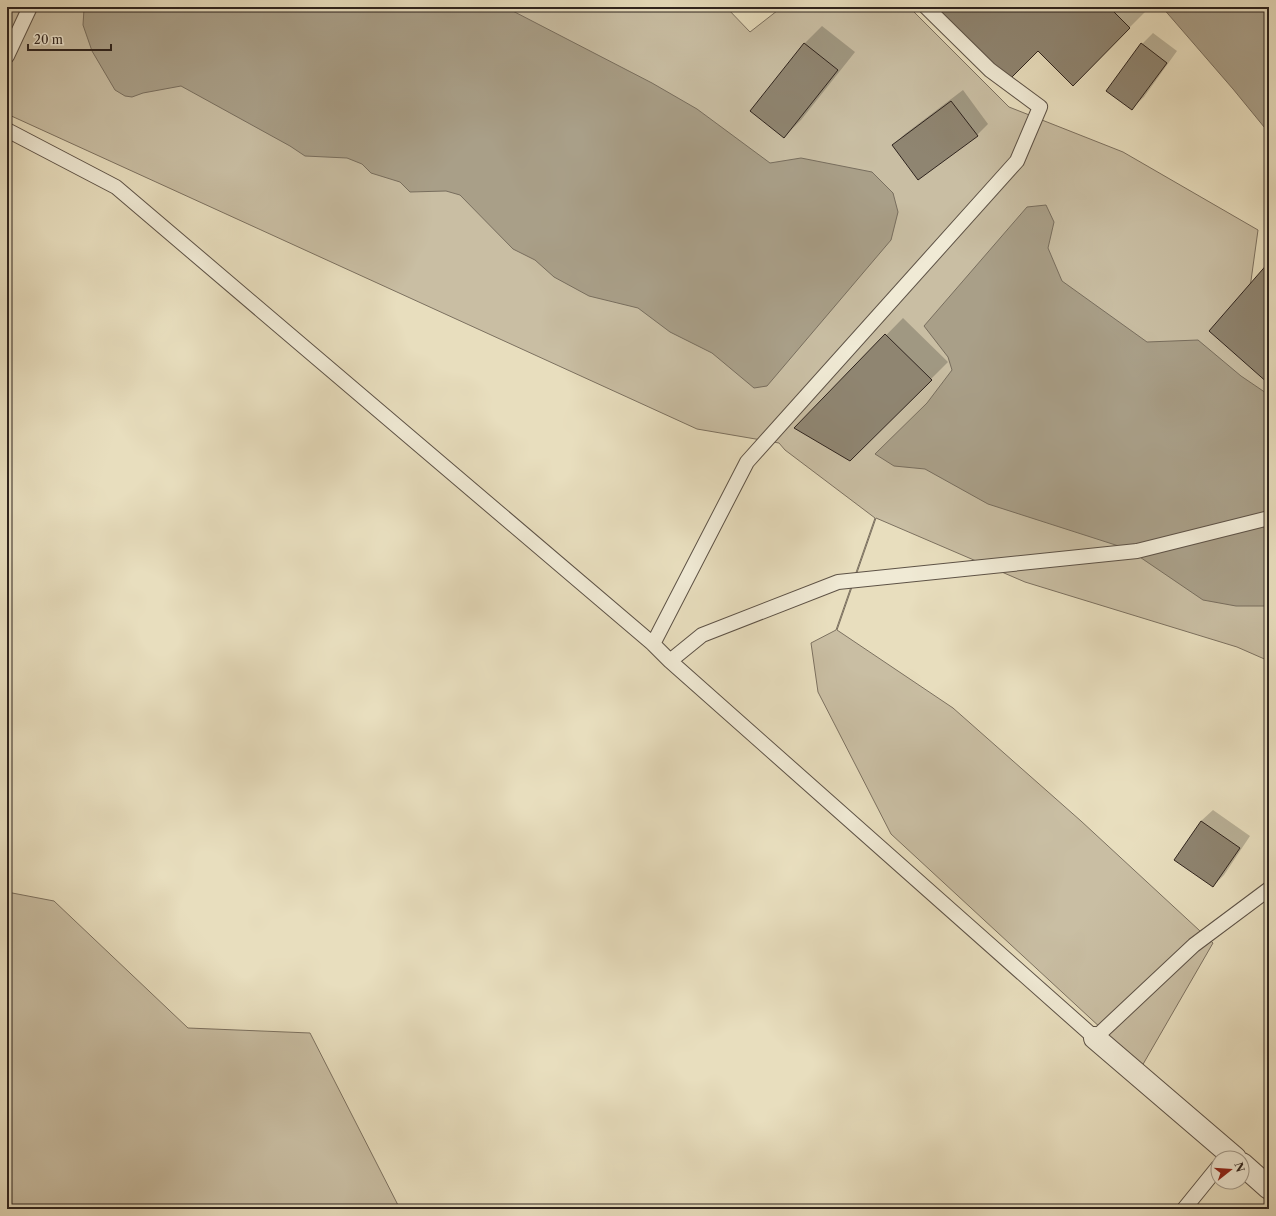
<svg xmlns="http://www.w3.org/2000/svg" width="1276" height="1216" viewBox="0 0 1276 1216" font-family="'Libre Caslon Text',serif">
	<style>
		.green { fill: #c9bea3; stroke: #7c7160 }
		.water { fill: #a99f88; stroke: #786e5e }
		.shadow { fill: #0003 }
		.building { fill: #8f8571; stroke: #2f241e }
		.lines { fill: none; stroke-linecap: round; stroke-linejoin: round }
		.lane-casing { stroke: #5d5246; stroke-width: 16 }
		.street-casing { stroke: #5d5246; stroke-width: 24 }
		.lane { stroke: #f0ead5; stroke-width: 14 }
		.street { stroke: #f0ead5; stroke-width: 22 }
	</style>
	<rect width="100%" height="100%" fill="#e8debe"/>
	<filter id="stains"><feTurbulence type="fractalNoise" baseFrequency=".005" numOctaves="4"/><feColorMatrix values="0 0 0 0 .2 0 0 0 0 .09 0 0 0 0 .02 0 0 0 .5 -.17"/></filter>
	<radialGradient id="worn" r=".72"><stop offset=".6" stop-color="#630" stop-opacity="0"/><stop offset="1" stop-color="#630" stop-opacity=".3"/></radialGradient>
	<!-- green -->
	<path class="green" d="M 7,7 L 726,7 L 750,32 L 782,7 L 909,7 L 1009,107 L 1123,152 L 1258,230 L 1246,317 L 1269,341 L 1269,661 L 1237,647 L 1025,582 L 876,518 L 837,630 L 953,708 L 1081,821 L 1213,943 L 1142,1066 L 891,834 L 818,692 L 811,643 L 836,630 L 875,518 L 785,450 L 779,443 L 697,429 L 7,114 Z
		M 7,892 L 54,901 L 188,1028 L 310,1033 L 400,1209 L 7,1209 Z"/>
	<!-- water -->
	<path class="water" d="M 86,7 L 505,7 L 652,83 L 697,109 L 770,163 L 801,158 L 872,172 L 893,193 L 898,212 L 891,240 L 767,386 L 754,388 L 712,353 L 670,332 L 638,308 L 589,296 L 554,277 L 535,260 L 513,249 L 460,195 L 446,191 L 410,192 L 400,182 L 371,173 L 362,164 L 347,158 L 305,156 L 290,146 L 181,86 L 143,93 L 132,97 L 125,96 L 115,90 L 92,51 L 83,25 L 84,9 Z
		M 1162,7 L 1269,7 L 1269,133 L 1233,89 Z
		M 1046,205 L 1054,222 L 1048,248 L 1062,281 L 1147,342 L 1198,340 L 1241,376 L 1269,395 L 1269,606 L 1236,606 L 1203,600 L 1128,549 L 988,504 L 925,469 L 894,466 L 875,454 L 927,403 L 952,370 L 948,357 L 924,326 L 1027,207 Z"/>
	<!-- shadow -->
	<path class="shadow" d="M 934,7 L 1143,7 L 1146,11 L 1073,84 L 1038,50 Z
		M 822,26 L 855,52 L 801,120 L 784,137 L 752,111 L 805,43 Z
		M 1153,33 L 1177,51 L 1144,97 L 1132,108 L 1142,44 Z
		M 963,90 L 988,124 L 977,135 L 893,145 L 905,134 Z
		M 903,318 L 948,362 L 850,460 L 796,427 Z
		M 1213,810 L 1250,836 L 1224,875 L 1213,886 L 1201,821 Z"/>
	<!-- building -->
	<path class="building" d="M 932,7 L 1109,7 L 1130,28 L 1073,86 L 1038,51 L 1006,83 Z
		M 804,43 L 838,70 L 784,138 L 750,111 Z
		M 1141,43 L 1167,63 L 1132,110 L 1106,91 Z
		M 951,101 L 978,136 L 918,180 L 892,145 Z
		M 1269,262 L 1269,384 L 1209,331 Z
		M 885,334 L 932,380 L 850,461 L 794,428 Z
		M 1201,821 L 1240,848 L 1213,887 L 1174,860 Z"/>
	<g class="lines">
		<!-- lane casing -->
		<g class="lane-casing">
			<path id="lane" d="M 7,56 L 30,7
				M 7,130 L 116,187 L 653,644 L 670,661 L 1095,1038 L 1194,945 L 1269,889
				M 653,644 L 747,462 L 1017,161 L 1040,107 L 990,70 L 926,7
				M 670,661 L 702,635 L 838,582 L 1137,551 L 1269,518
				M 1184,1209 L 1218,1167"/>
		</g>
		<!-- street casing -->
		<g class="street-casing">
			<path id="street" d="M 1095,1038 L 1235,1158
				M 1242,1164 L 1269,1188"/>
		</g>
		<!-- lane -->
		<use href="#lane" class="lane"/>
		<!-- street -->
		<use href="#street" class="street"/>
	</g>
	<!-- margin -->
	<rect width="1276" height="1216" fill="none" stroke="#e8debe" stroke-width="24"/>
	<rect x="8" y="8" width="1260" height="1200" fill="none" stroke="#2f241e" stroke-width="2"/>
	<rect x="12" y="12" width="1252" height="1192" fill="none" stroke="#2f241e"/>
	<!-- north arrow -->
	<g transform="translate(1230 1170) rotate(73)"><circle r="19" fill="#f0ead5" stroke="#a39b8c"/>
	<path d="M0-3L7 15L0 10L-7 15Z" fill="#8f2418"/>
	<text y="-6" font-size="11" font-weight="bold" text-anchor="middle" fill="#2f241e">N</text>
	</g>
	<!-- scale -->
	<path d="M28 44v6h83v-6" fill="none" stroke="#2f241e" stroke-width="2"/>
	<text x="34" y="44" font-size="12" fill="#2f241e" stroke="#f0ead5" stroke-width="3" paint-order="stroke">20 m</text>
	<rect width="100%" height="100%" filter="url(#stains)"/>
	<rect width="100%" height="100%" fill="url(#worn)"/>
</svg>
